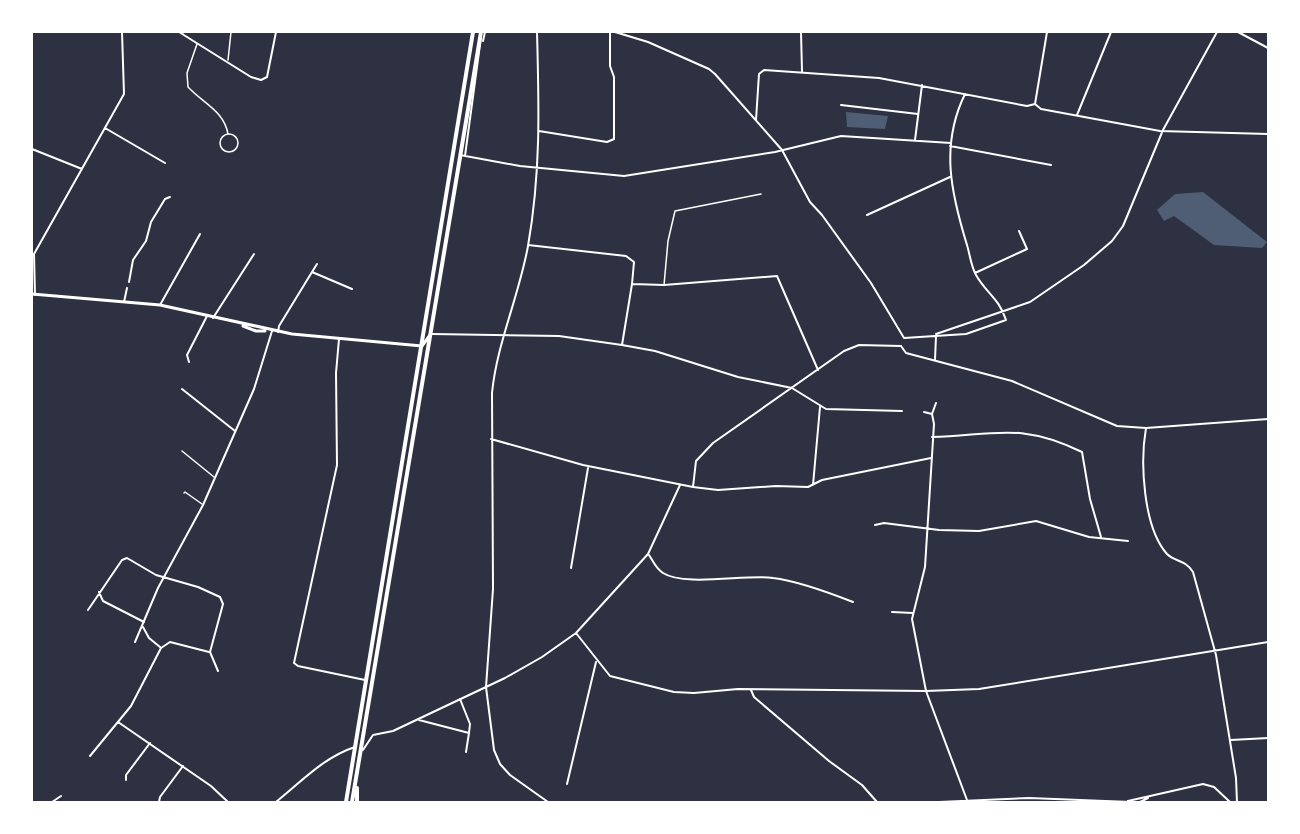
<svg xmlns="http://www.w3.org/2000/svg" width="1300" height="834" viewBox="0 0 1300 834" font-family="'Noto Sans',sans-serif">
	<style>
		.water { fill: #4f5d75 }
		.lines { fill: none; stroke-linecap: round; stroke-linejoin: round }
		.service { stroke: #fff; stroke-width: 1.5 }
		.minor { stroke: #fff; stroke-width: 2 }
		.tertiary { stroke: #fff; stroke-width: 3 }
		.primary { stroke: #fff; stroke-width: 4 }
	</style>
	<rect width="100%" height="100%" fill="#2d3142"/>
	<!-- water -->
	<path class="water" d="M 846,112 L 888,116 L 885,129 L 847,127 Z
		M 1203,192 L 1267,242 L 1262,248 L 1214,245 L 1174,216 L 1164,221 L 1157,210 L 1175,194 Z"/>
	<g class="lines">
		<!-- service -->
		<path class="service" d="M 183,33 L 183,32
			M 197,44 L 187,73 L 188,87 C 204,104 224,111 228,134
			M 228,60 L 231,32
			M220 143a9 9 0 1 1 18 0a9 9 0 1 1-18 0Z
			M 664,285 L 668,241 L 675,211 L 761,194
			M 182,451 L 214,477
			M 184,493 L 185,492 L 202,504"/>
		<!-- minor -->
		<path class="minor" d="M 179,32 L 251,77 L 261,80 L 267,77 L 276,32
			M 537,32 C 539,106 541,172 528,246 C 519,296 497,343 492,393 L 493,589 L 486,687 L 494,750 L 500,764 L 510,775 L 548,802
			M 615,32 L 648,42 L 709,69 L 715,74 L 782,150 L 810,202 L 822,215 L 871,283 L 904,338
			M 801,32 L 802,71
			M 1238,32 L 1268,48
			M 483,41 L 485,32
			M 1035,104 L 1047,32
			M 841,105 L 918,114
			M 1077,115 L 1111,32
			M 756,120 L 759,74 L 764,70 L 879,78 L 1027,106 L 1035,104 L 1041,109 L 1160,131 L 1268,134
			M 105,128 L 165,163
			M 539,131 L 607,142 L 614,139 L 614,77 L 610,66 L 610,32
			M 915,140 L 922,85
			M 950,146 L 1051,165
			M 32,149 L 82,169
			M 460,155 L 520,166 L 624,176 L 775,152 L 841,136 L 951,143
			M 465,156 L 481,37
			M 867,215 L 950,177
			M 528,245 L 626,256 L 634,262 L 632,284 L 664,285 L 777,276 L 818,370
			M 312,272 L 317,264
			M 975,273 L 1027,249 L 1019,231
			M 129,282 L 133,260 L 146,241 L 151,222 L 165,199 L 170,197
			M 35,295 L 34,254 L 124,94 L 122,32
			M 124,302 L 127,288
			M 160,305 L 200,234
			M 213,318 L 254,254
			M 278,332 L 279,326 L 312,272 L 352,289
			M 432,334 L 559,336 L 622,345 L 655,351 L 738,377 L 792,388 L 826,409 L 902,411
			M 936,334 L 1030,302 L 1084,265 L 1112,241 L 1123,226 L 1163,130 L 1217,32
			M 904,338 L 966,334 L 1006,320 C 999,298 986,293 976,275 C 971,266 970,255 967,245 C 951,193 940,145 965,94
			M 339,339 L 336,373 L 337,465 L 294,663 L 298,666 L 365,680
			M 622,345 L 632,284
			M 901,346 L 906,353 L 1012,381 L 1117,426 L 1146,428 L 1268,419
			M 935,360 L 936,336
			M 189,362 L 187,355 L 207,316
			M 182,389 L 235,431
			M 936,403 L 932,414 L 934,424 L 925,567 L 912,619 L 926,691 L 967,800
			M 924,412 L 932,414
			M 1146,428 C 1140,462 1143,527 1167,554 C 1175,562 1186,560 1193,572 L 1216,655 L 1236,778 L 1237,802
			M 932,437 C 995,435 1021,422 1082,452 L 1090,499 L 1101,537
			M 491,439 L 583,465 L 693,487 L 718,490 L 776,486 L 808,487 L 822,480 L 931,458
			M 813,485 L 820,407
			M 693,487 L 696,461 L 713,443 L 844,351 L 859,345 L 901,346
			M 875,525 L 884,523 L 939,530 L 979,531 L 1036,521 L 1089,537 L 1128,541
			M 649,555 C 653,561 656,569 663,573 C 685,587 747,574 773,578 C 798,581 830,593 853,602
			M 571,568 L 588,468
			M 99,592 L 103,601 L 144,622
			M 88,610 L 122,560 L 127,558 L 156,575 L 198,587 L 220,597 L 223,604 L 210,652
			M 892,612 L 913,613
			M 143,627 L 149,638 L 160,647
			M 576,633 L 610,676 L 674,692 L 694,693 L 738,689 L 926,691 L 979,689 L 1268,642
			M 135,642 L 158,588 L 203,505 L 254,389 L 272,331
			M 210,652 L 218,671
			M 751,690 L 754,697 L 829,761 L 862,785 L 877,802
			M 419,720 L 469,733 L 470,724 L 460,699
			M 118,722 L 211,786 L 228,802
			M 1231,740 L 1268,738
			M 363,750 L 373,735 L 393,731 L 505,678 L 542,657 L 576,633 L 648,554 L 680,485
			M 466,752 L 469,733
			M 90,756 L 131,706 L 161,648 L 170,642 L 209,652
			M 126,780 L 126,775 L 150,743
			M 567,784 L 596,662
			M 1128,801 L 1203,784 L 1214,787 L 1230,802
			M 52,802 L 61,796
			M 159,802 L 160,797 L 183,766
			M 276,802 C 301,782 324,757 355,747
			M 939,802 L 1029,798 L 1131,802
			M 1140,802 L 1148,798"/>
		<!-- tertiary -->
		<path class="tertiary" d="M 32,294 L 160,305 L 292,334 L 422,346 L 430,335
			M 243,326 L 256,331 L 265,331"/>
		<!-- primary -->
		<path class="primary" d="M 346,802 L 473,32
			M 352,802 L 481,32
			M 357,802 L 357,788"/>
	</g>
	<!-- border -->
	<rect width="1300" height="834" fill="none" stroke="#ffffff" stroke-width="66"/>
</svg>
